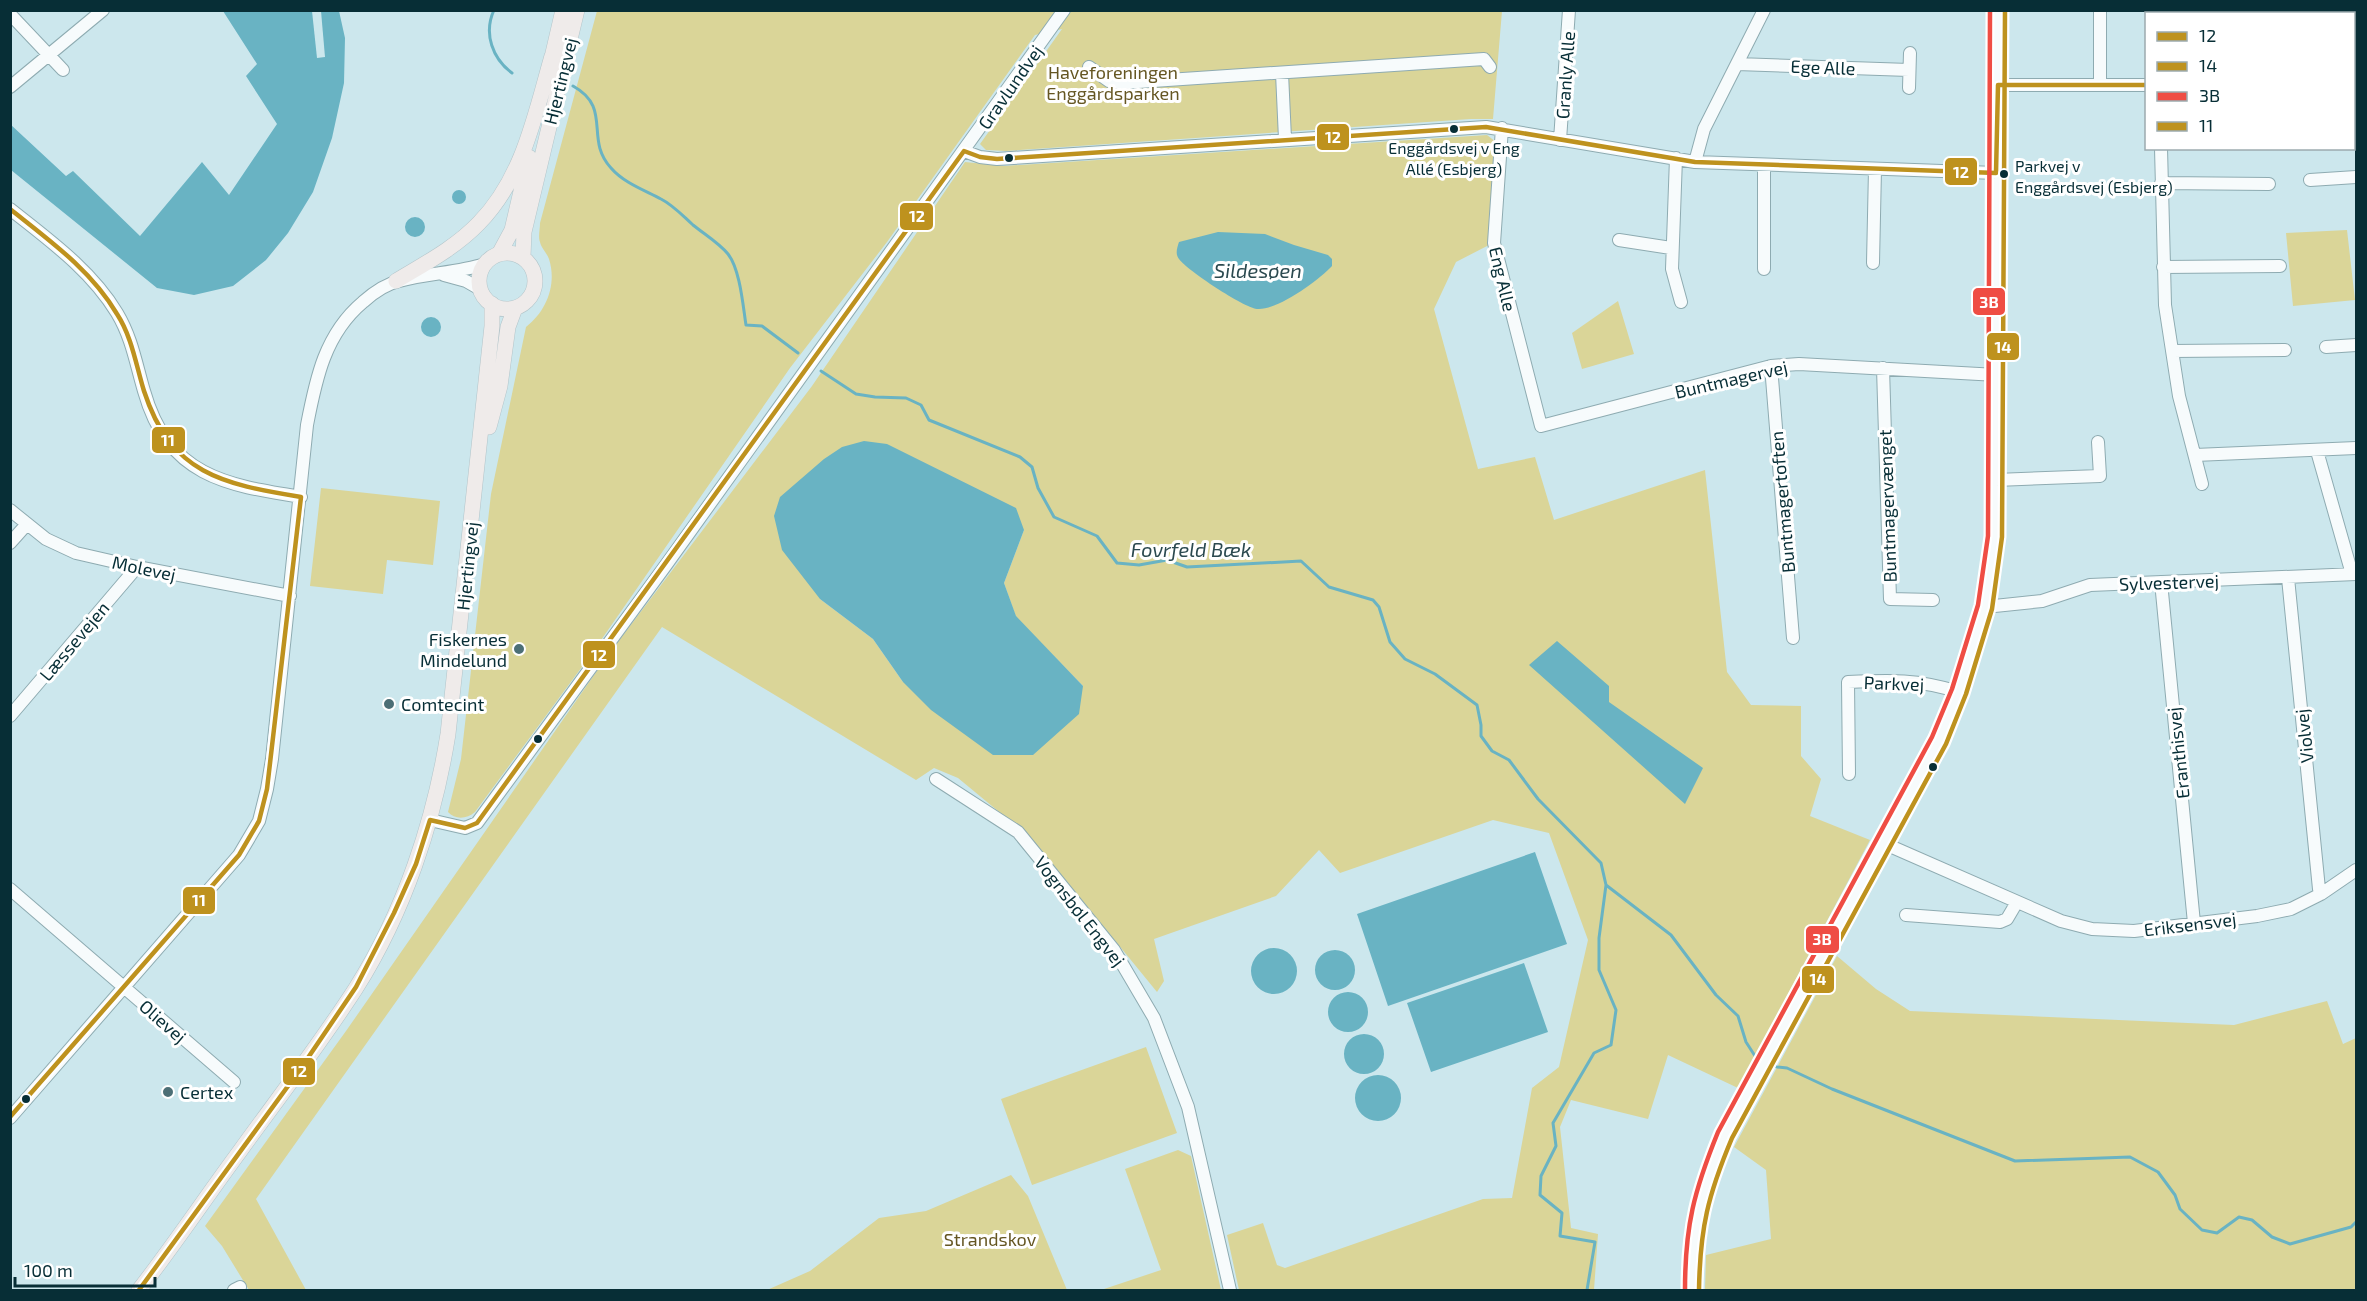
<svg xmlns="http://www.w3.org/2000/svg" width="2367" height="1301" viewBox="0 0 2367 1301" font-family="'Exo 2',sans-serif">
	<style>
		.green { fill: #dad598; fill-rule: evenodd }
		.water { fill: #69b3c3 }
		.pier { fill: #cce7ed }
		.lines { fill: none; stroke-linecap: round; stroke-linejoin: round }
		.stream { stroke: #69b3c3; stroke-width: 3 }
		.minor-casing { stroke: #8eabb1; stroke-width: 14 }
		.major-casing { stroke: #b2c4c9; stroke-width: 16 }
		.minor { stroke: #f7fbfc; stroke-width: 12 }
		.major { stroke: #efebea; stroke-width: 15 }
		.bus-1-casing { stroke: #fff; stroke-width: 9 }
		.bus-2-casing { stroke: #fff; stroke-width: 9 }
		.bus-3-casing { stroke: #fff; stroke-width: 9 }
		.bus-4-casing { stroke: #fff; stroke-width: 9 }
		.bus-1 { stroke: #be921e; stroke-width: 4.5 }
		.bus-2 { stroke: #be921e; stroke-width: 4.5 }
		.bus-3 { stroke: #ef4d44; stroke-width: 4.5 }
		.bus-4 { stroke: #be921e; stroke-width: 4.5 }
		.bus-dot { fill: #072e36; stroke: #fff; stroke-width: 2 }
		.poi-dot { fill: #4c6f76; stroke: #fff; stroke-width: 2 }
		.labels { text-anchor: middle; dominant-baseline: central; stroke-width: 6; stroke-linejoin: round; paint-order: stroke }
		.bus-label { font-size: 16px; fill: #072e36; stroke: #fff }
		.street-label { font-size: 18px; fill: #072e36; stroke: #fff }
		.park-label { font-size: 18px; fill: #655622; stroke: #fff }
		.poi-label { font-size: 18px; fill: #072e36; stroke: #fff; text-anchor: start }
		.water-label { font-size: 20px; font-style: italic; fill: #2b494f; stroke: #fff }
		.line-badge { stroke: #fff; stroke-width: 2 }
		.badge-label { font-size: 16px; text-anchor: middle; font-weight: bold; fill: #fff }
	</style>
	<rect width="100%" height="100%" fill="#cce7ed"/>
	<!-- green -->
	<path class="green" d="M 597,11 L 1502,11 L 1493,119 L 1471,119 L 1006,151 L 986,150 L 980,144 L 1062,29 L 1035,35 L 887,242 L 790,368 L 590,656 L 475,812 C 467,819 455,820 448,812 L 461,759 L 491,494 L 526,327 C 547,311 557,284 549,259 C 547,253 541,248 540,242 C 538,237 540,229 540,223 Z
		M 1487,135 L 1496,142 L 1489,245 L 1456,262 L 1434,309 L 1478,469 L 1535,457 L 1554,520 L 1705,470 L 1727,672 L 1751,705 L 1801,706 L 1801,756 L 1821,779 L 1810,816 L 1870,840 L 1738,1088 L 1668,1055 L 1648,1119 L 1571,1100 L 1560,1127 L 1571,1228 L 1598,1234 L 1594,1290 L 1239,1290 L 1227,1235 L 1263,1223 L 1277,1265 L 1285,1268 L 1483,1199 L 1512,1198 L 1532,1088 L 1559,1067 L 1588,940 L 1549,833 L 1493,820 L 1340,873 L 1319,850 L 1276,896 L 1154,939 L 1164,981 L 1157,992 L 1032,839 L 958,778 L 934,768 L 916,780 L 662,627 L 256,1199 L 306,1290 L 249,1290 L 222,1246 L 205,1226 L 346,1031 L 608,655 L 812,386 L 965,162 L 1004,166 ZM 1024,530 L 1004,583 L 1016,617 L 1083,686 L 903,682 L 873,639 L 820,599 Z
		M 2347,230 L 2355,300 L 2293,306 L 2286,233 Z
		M 1618,301 L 1634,354 L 1582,369 L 1572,333 Z
		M 321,488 L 440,501 L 433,565 L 387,560 L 383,594 L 310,586 Z
		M 1837,956 L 1876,989 L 1910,1011 L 2234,1025 L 2327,1001 L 2343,1044 L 2356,1038 L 2356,1290 L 1705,1290 L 1706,1255 L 1771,1239 L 1766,1170 L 1734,1147 Z
		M 1146,1047 L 1177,1133 L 1032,1185 L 1001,1099 Z
		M 1178,1150 L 1191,1156 L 1221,1290 L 1101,1290 L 1161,1270 L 1125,1169 Z
		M 1011,1175 L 1028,1196 L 1067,1290 L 767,1290 L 810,1271 L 879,1218 L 926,1211 Z"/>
	<!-- water -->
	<path class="water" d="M 223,11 L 339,11 L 345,38 L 344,83 L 332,138 L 313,192 L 288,233 L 266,260 L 233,286 L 194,295 L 157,288 L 11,170 L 10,124 L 66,176 L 73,171 L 140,236 L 202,162 L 229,195 L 277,124 L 246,76 L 257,64 Z
		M452 197a7 7 0 1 1 14 0a7 7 0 1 1-14 0Z
		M405 227a10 10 0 1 1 20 0a10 10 0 1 1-20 0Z
		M 1218,232 L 1265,234 L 1294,245 L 1328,255 L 1332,259 L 1332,266 C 1319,280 1277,311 1257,309 C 1243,307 1188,271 1179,259 C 1175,254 1177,248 1179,242 Z
		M421 327a10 10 0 1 1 20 0a10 10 0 1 1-20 0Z
		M 864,441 L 887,444 L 1016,508 L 1024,530 L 1004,583 L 1016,616 L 1083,686 L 1079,714 L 1033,755 L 993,755 L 931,710 L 903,682 L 873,639 L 820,599 L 782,550 L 774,516 L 780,497 L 824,459 L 842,447 Z
		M 1557,641 L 1609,686 L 1609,702 L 1703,768 L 1685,804 L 1529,665 Z
		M 1535,852 L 1567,944 L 1388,1006 L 1357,914 Z
		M1251 971a23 23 0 1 1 46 0a23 23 0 1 1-46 0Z
		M1315 970a20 20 0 1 1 40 0a20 20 0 1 1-40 0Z
		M 1524,963 L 1548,1032 L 1431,1072 L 1407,1003 Z
		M1328 1012a20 20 0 1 1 40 0a20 20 0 1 1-40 0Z
		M1344 1054a20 20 0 1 1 40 0a20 20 0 1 1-40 0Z
		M1355 1098a23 23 0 1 1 46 0a23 23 0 1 1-46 0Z"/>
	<!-- pier -->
	<path class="pier" d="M 312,11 L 321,11 L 325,57 L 317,58 Z"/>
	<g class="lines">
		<!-- stream -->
		<path class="stream" d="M 494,10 C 483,34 493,59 512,73
			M 573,86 C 613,108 584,139 611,168 C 624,183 644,190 661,199 C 673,205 683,216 693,225 C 704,234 719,243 728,254 C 740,269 743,306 746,325 L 762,326 L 798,353
			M 821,371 L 856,394 L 875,397 L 906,398 L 921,405 L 929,420 L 1020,457 L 1032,467 L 1038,488 L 1054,517 L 1097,536 L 1117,563 L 1139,565 L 1167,560 L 1187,567 L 1301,561 L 1329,587 L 1373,600 L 1379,607 L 1390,642 L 1405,659 L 1435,674 L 1477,705 L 1481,725 L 1481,736 L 1492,751 L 1509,760 L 1538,799 L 1601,863 L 1606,885 L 1671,935 L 1716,995 L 1738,1016 L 1746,1042 L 1755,1056 L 1763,1060
			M 1769,1063 L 1777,1067 L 1787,1068 L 1832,1089 L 2015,1161 L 2130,1157 L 2158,1172 L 2175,1195 L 2180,1209 L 2202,1230 L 2217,1233 L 2239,1217 L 2252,1220 L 2272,1237 L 2290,1244 L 2351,1227 L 2356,1222
			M 1587,1290 L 1595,1242 L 1560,1236 L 1562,1213 L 1540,1195 L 1541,1176 L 1556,1146 L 1553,1123 L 1594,1053 L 1611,1045 L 1616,1010 L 1599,970 L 1599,938 L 1606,885"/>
		<!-- minor casing -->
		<g class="minor-casing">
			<path id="minor" d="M 10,14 L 63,70
				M 1737,64 L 1909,70
				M 1089,67 L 1109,81 L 1123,83 L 1484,59 L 1490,67
				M 1282,73 L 1285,139
				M 2354,79 L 2356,79
				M 1998,85 L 2146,85
				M 2100,85 L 2100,10
				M 10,87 L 103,10
				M 1909,88 L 1910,53
				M 1502,128 L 1494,243 L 1541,426 L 1771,366 L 1799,364 L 1997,375
				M 1560,140 L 1569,10
				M 2161,148 L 2165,305 L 2179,396 L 2202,484
				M 964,151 L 980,157 L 997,159 L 1486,127 L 1695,162 L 1996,173
				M 1676,158 L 1672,269 L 1681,302
				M 1695,162 L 1704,129 L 1764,10
				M 1764,165 L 1764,269
				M 2310,180 L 2356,177
				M 2161,183 L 2269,184
				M 10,209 C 49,240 91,270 117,313 C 132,338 136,364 144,391 C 168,476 225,485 301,497
				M 1619,240 L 1671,248
				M 1873,263 L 1875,169
				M 2163,267 L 2280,266
				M 444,275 L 466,281 L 480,289
				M 2326,347 L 2356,345
				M 2172,351 L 2285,350
				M 1771,366 L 1793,638
				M 1883,368 L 1890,599 L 1933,600
				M 2317,451 L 2352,574
				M 2195,455 L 2356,448
				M 1996,480 L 2100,476 L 2098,442
				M 10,510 L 46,539 L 76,553 L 137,567 L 290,596
				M 10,543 L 27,524
				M 2288,578 L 2319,889 L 2321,894
				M 2161,582 L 2194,923
				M 1985,607 L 2042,601 L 2090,585 L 2356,574
				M 10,716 L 137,567
				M 1849,774 L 1848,682 C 1891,680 1917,679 1959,692
				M 936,779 L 1018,832 L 1114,950 L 1154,1018 L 1188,1107 L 1230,1290
				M 430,820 L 465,828 L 477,823 L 666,565 L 1064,10
				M 1883,843 L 2061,921 L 2092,929 L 2134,931 L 2257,916 L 2291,909 L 2321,894 L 2356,870
				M 10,889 L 234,1082
				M 1906,915 L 2000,922 L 2007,919 L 2017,902
				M 10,1118 L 239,855 L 259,821 L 267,789 L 272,759 L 307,425 C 316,378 325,334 363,302 C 373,293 386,284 399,281 C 427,273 457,273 485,264
				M 234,1290 L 240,1287
				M 1692,1290 C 1692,1253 1694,1214 1707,1179 C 1712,1164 1719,1150 1725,1135 L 1939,740 L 1959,692 L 1985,607 L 1995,537 L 1996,480 L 1998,10"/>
		</g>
		<!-- major casing -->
		<g class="major-casing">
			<path id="major" d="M 550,66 L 563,10
				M479 281a28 28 0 1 1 56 0a28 28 0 1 1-56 0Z
				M 499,254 L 512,230 L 529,157
				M 523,257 L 524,232 L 577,10
				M 396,281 C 424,264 455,248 479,223 C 523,178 535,115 552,56
				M 489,427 L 500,386 L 508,327 L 515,308
				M 139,1290 C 174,1245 206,1197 240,1151 C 279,1097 320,1044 356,988 C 404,912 434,822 448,734 L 492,326 L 492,304"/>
		</g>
		<!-- minor -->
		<use href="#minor" class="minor"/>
		<!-- major -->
		<use href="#major" class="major"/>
		<!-- bus-1 casing -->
		<g class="bus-1-casing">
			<path id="bus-1" d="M 139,1290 L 299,1071 L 356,987 L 394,913 L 416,864 L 430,820 L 465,828 L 477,823 L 964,151 L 980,157 L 997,159 L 1486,127 L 1695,162 L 1996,173 L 1998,85 L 2146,85"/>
		</g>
		<!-- bus-2 casing -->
		<g class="bus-2-casing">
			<path id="bus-2" d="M 1699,1290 C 1700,1228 1708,1195 1732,1138 L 1946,744 L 1966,694 L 1992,609 L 2002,537 L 2005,10"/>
		</g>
		<!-- bus-3 casing -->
		<g class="bus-3-casing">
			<path id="bus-3" d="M 1685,1290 C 1685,1226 1694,1191 1718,1132 L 1932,737 L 1952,689 L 1978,605 L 1988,536 L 1990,10"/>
		</g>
		<!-- bus-4 casing -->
		<g class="bus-4-casing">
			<path id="bus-4" d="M 10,209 C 49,240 91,270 117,314 C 132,337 136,365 144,391 C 171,474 222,484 301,497 L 267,789 L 259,821 L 239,855 L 10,1117"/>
		</g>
		<!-- bus-1 -->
		<use href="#bus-1" class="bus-1"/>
		<!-- bus-2 -->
		<use href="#bus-2" class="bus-2"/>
		<!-- bus-3 -->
		<use href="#bus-3" class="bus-3"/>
		<!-- bus-4 -->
		<use href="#bus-4" class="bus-4"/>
	</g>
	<!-- markers -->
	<g class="bus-dot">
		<circle cx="1454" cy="129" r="5"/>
		<circle cx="1009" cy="158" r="5"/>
		<circle cx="2004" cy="174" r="5"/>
		<circle cx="538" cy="739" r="5"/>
		<circle cx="1933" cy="767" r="5"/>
		<circle cx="26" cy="1099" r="5"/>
	</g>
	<g class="poi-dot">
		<circle cx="519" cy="649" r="6"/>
		<circle cx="389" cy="704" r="6"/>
		<circle cx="168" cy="1092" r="6"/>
	</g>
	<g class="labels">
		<!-- bus labels -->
		<g class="bus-label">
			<text x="1454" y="147">Enggårdsvej v Eng<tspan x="1454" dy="21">Allé (Esbjerg)</tspan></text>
			<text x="2015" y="165" text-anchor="start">Parkvej v<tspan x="2015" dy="21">Enggårdsvej (Esbjerg)</tspan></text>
		</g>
		<!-- street labels -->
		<g class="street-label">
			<text transform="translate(1823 67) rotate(2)">Ege Alle</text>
			<text transform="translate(1565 75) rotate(-86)">Granly Alle</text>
			<text transform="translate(560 81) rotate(-76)">Hjertingvej</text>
			<text transform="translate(1010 87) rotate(-55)">Gravlundvej</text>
			<text transform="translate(1503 279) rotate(77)">Eng Alle</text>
			<text transform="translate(1731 379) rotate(-13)">Buntmagervej</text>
			<text transform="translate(1782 502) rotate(-95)">Buntmagertoften</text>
			<text transform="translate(1887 506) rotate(-92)">Buntmagervænget</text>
			<text transform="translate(467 566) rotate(-84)">Hjertingvej</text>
			<text transform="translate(144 568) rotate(12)">Molevej</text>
			<text transform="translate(2169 582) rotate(-2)">Sylvestervej</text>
			<text transform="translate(74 641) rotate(-50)">Læssevejen</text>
			<text transform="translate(1894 683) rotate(2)">Parkvej</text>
			<text transform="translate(2304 736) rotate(-96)">Violvej</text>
			<text transform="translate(2178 753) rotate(-96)">Eranthisvej</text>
			<text transform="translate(1080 911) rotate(52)">Vognsbøl Engvej</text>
			<text transform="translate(2190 924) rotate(-7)">Eriksensvej</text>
			<text transform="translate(163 1021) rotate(41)">Olievej</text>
		</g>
		<!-- park labels -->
		<g class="park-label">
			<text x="1113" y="72">Haveforeningen<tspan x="1113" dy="21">Enggårdsparken</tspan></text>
			<text x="990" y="1239">Strandskov</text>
		</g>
		<!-- poi labels -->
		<g class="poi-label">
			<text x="507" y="639" text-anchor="end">Fiskernes<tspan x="507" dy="21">Mindelund</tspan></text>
			<text x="401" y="704">Comtecint</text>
			<text x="180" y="1092">Certex</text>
		</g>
		<!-- water labels -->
		<g class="water-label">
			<text x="1258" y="270">Sildesøen</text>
			<text x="1191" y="549">Fovrfeld Bæk</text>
		</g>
	</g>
	<g class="line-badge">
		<rect x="1316" y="123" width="34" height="28" rx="6" fill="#be921e"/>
		<rect x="1944" y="157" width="34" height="29" rx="6" fill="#be921e"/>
		<rect x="899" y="202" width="35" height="29" rx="6" fill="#be921e"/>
		<rect x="1972" y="287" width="34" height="29" rx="6" fill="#ef4d44"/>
		<rect x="1986" y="332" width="34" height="29" rx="6" fill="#be921e"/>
		<rect x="151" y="426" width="35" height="28" rx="6" fill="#be921e"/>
		<rect x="582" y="640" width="34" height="29" rx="6" fill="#be921e"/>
		<rect x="182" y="886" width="34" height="29" rx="6" fill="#be921e"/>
		<rect x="1805" y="925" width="35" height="29" rx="6" fill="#ef4d44"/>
		<rect x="1801" y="965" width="34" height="29" rx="6" fill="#be921e"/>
		<rect x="282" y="1057" width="34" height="29" rx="6" fill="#be921e"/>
	</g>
	<g class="badge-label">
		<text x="1333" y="143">12</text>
		<text x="1961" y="178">12</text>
		<text x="917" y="222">12</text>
		<text x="1989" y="308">3B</text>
		<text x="2003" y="353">14</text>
		<text x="168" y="446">11</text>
		<text x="599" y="661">12</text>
		<text x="199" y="906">11</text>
		<text x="1822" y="945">3B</text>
		<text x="1818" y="985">14</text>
		<text x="299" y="1077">12</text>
	</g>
	<!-- border -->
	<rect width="2367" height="1301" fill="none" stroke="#072e36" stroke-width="24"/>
	<!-- legend -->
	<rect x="2145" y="12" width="210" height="138" fill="#ffffff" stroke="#9cabaf" stroke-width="1.5"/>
	<rect x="2157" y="32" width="30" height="9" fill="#be921e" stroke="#9cabaf" stroke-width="1.5"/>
	<text x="2199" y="42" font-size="18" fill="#072e36">12</text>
	<rect x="2157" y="62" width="30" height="9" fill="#be921e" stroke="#9cabaf" stroke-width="1.5"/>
	<text x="2199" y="72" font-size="18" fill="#072e36">14</text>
	<rect x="2157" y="92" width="30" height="9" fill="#ef4d44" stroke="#9cabaf" stroke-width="1.5"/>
	<text x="2199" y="102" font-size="18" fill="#072e36">3B</text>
	<rect x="2157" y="122" width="30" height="9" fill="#be921e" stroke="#9cabaf" stroke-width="1.5"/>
	<text x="2199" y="132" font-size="18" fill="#072e36">11</text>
	<!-- scale -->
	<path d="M15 1277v9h140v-9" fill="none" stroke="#072e36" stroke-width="3"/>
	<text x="24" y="1277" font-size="18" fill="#072e36" stroke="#ffffff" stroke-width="4.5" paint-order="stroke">100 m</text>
</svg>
